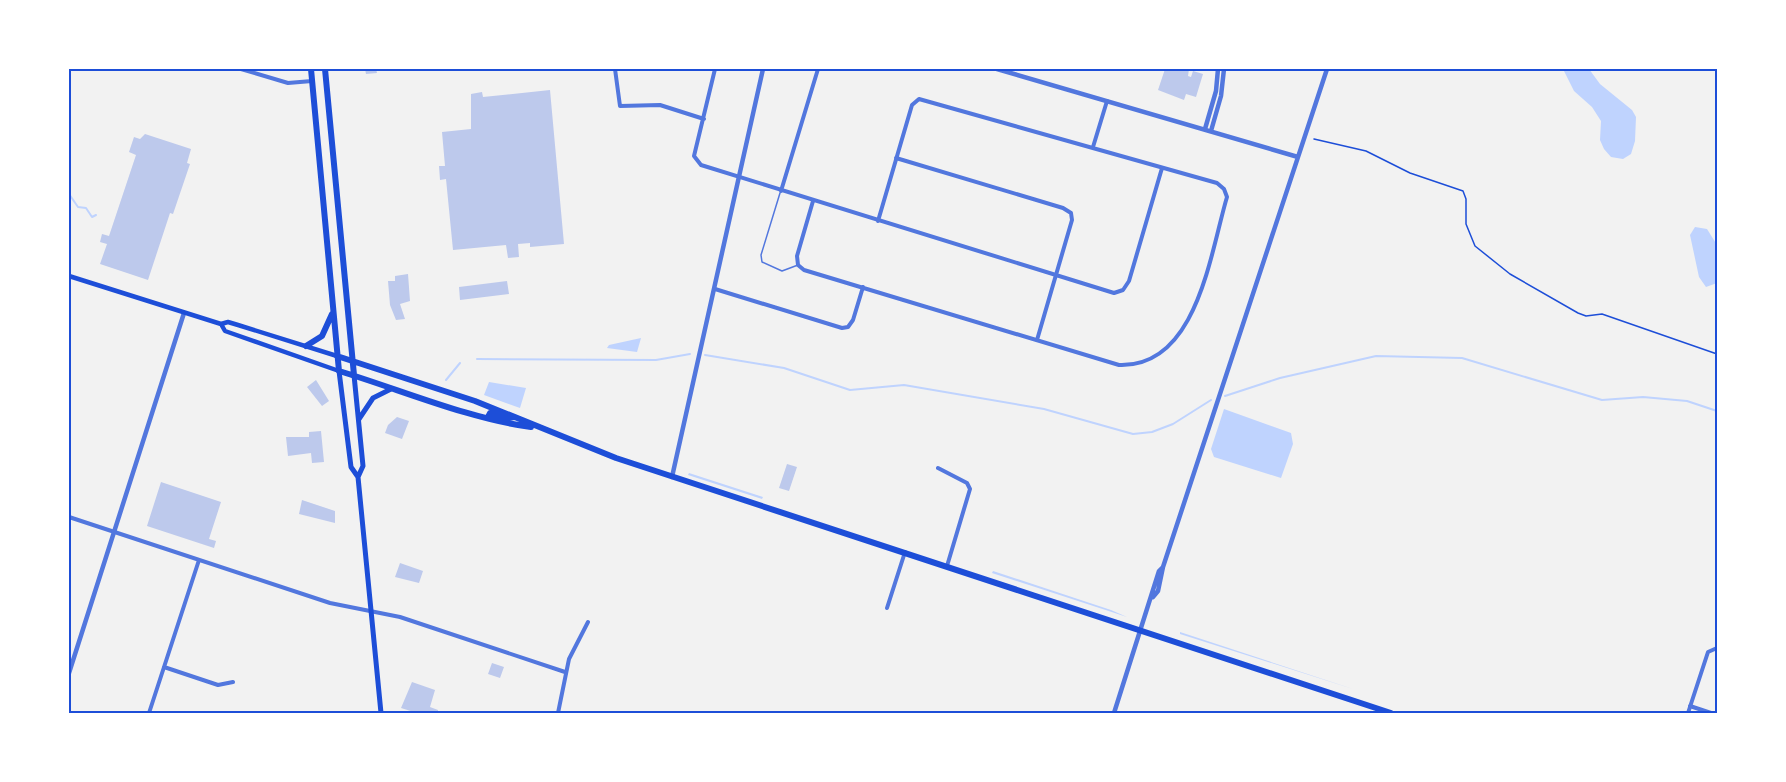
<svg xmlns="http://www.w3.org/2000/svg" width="1786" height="782" viewBox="0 0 1786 782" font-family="'Playfair Display',serif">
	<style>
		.water { fill: #bfd3fe }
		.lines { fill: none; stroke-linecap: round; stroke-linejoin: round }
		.stream { stroke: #bfd3fe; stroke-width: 2 }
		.building { fill: #bdc9ec }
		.path { stroke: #1d4ed8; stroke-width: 1.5 }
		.service { stroke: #5277de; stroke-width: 1.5 }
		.minor { stroke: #5277de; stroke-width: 4 }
		.tertiary { stroke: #5277de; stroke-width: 4.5 }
		.secondary { stroke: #1d4ed8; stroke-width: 4.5 }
		.primary { stroke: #1d4ed8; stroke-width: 5 }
		.trunk { stroke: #1d4ed8; stroke-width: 6 }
		.neatline { fill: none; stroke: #1d4ed8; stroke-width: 2 }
	</style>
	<rect width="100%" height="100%" fill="#f2f2f2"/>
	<!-- water -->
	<path class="water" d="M 1563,69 L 1589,69 L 1600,84 L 1632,110 L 1636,117 L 1635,141 L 1631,154 L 1623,159 L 1611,157 L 1604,149 L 1600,140 L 1601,121 L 1592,107 L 1574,91 Z
		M 1695,227 L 1707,229 L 1717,245 L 1717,283 L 1706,287 L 1699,277 L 1690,235 Z
		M 641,338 L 637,352 L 607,348 L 609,345 Z
		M 489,382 L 526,388 L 520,408 L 484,395 Z
		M 1224,409 L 1291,433 L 1293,444 L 1281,478 L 1214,457 L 1211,449 Z
		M 689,473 L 763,497 L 762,499 L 688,475 Z
		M 993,571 L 1111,610 L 1127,617 L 992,573 Z
		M 1180,632 L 1344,686 L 1353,689 L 1180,634 Z"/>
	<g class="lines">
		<!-- stream -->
		<path class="stream" d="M 69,194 L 78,207 L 86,208 L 92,217 L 96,215
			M 705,355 L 784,368 L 850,390 L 904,385 L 1044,409 L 1133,434 L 1152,432 L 1173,424 L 1211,400
			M 477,359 L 656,360 L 690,354
			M 446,380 L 460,363
			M 1225,396 L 1280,378 L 1376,356 L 1462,358 L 1602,400 L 1643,397 L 1687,401 L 1717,411"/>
	</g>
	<!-- building -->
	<path class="building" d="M 365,69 L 376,69 L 377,73 L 366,74 Z
		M 1165,69 L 1189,69 L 1188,76 L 1191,77 L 1193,71 L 1203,74 L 1196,97 L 1186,94 L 1184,100 L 1158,90 Z
		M 550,90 L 564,244 L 530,247 L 530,243 L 518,244 L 519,257 L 508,258 L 506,245 L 453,250 L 446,179 L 440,180 L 439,166 L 445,166 L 442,132 L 471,129 L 471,94 L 482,92 L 483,97 Z
		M 145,134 L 191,149 L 187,163 L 190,164 L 173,214 L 170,213 L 148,280 L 100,264 L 107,244 L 100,242 L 102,234 L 109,236 L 136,155 L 129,152 L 134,137 L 140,139 Z
		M 408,274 L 410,301 L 400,304 L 405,319 L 396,320 L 390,305 L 388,281 L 395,281 L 395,276 Z
		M 507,281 L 509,294 L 460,300 L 459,287 Z
		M 316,380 L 329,401 L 322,406 L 307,387 Z
		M 397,417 L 409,421 L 402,439 L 385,433 L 388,425 Z
		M 321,431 L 324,462 L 312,463 L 311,453 L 288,456 L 286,437 L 309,437 L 309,432 Z
		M 787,464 L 797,467 L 789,491 L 779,488 Z
		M 161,482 L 221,502 L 209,539 L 216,541 L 214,548 L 147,526 Z
		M 302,500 L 335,511 L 335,523 L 299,514 Z
		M 400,563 L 423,571 L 419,583 L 395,577 Z
		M 492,663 L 504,667 L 500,678 L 488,674 Z
		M 412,682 L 435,690 L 430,707 L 438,710 L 438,713 L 417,713 L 401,708 Z"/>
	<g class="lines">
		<!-- path -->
		<path class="path" d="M 1314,139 L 1366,151 L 1410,173 L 1463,191 L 1466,199 L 1466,224 L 1475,246 L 1510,274 L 1578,313 L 1586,316 L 1602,314 L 1717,354"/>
		<!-- service -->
		<path class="service" d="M 780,193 L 761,255 L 762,262 L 782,271 L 798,265"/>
		<!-- minor -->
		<path class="minor" d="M 241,69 L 288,83 L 312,81
			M 615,69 L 620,106 L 660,105 L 704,119
			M 715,69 L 694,156 L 701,165 L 1114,293 L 1123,290 L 1129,281 L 1162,168
			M 1093,147 L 1107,101
			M 896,158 L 1063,208 L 1071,213 L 1072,220 L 1037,340
			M 781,191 L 818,69
			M 813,201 L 797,256 L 798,265 L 804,270 L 1119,365 C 1197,368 1210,254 1227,197 L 1224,189 L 1217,183 L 919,99 L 912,105 L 878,221
			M 715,289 L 842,328 L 848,327 L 853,320 L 863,287
			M 938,468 L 967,483 L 970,489 L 947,566
			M 69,517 L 330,603 L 400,617 L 565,672
			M 887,608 L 905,552
			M 164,667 L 218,685 L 233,682
			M 1690,706 L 1711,713
			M 149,713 L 199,560
			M 558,713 L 569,659 L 588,622
			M 1688,713 L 1708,652 L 1717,648"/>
		<!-- tertiary -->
		<path class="tertiary" d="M 997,69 L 1298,157
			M 1205,129 L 1216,91 L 1218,69
			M 1211,131 L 1221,96 L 1224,69
			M 672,477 L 763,69
			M 1153,597 L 1158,591 L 1163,567 L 1327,69
			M 69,673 L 184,313
			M 1114,713 L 1159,571 L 1163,567"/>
		<!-- secondary -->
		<path class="secondary" d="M 69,276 L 221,324 L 228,322 L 238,325 L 337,356
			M 221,324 L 225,331 L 339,371"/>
		<!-- primary -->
		<path class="primary" d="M 339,371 L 351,467 L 358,477 L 381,713
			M 354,375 L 363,466 L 358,477
			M 359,419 L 373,398 L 391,389"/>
		<!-- trunk -->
		<path class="trunk" d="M 311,69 L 339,371 C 399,389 469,419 531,427
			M 325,69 L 354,375
			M 306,346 L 322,336 L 332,314
			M 337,356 L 475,401 L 616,458 L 1391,713
			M 488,417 L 490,413 L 508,418 L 514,417"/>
	</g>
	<!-- border -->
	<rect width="1786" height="782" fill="none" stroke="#ffffff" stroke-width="141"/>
	<rect x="70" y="70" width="1646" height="642" class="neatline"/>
</svg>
